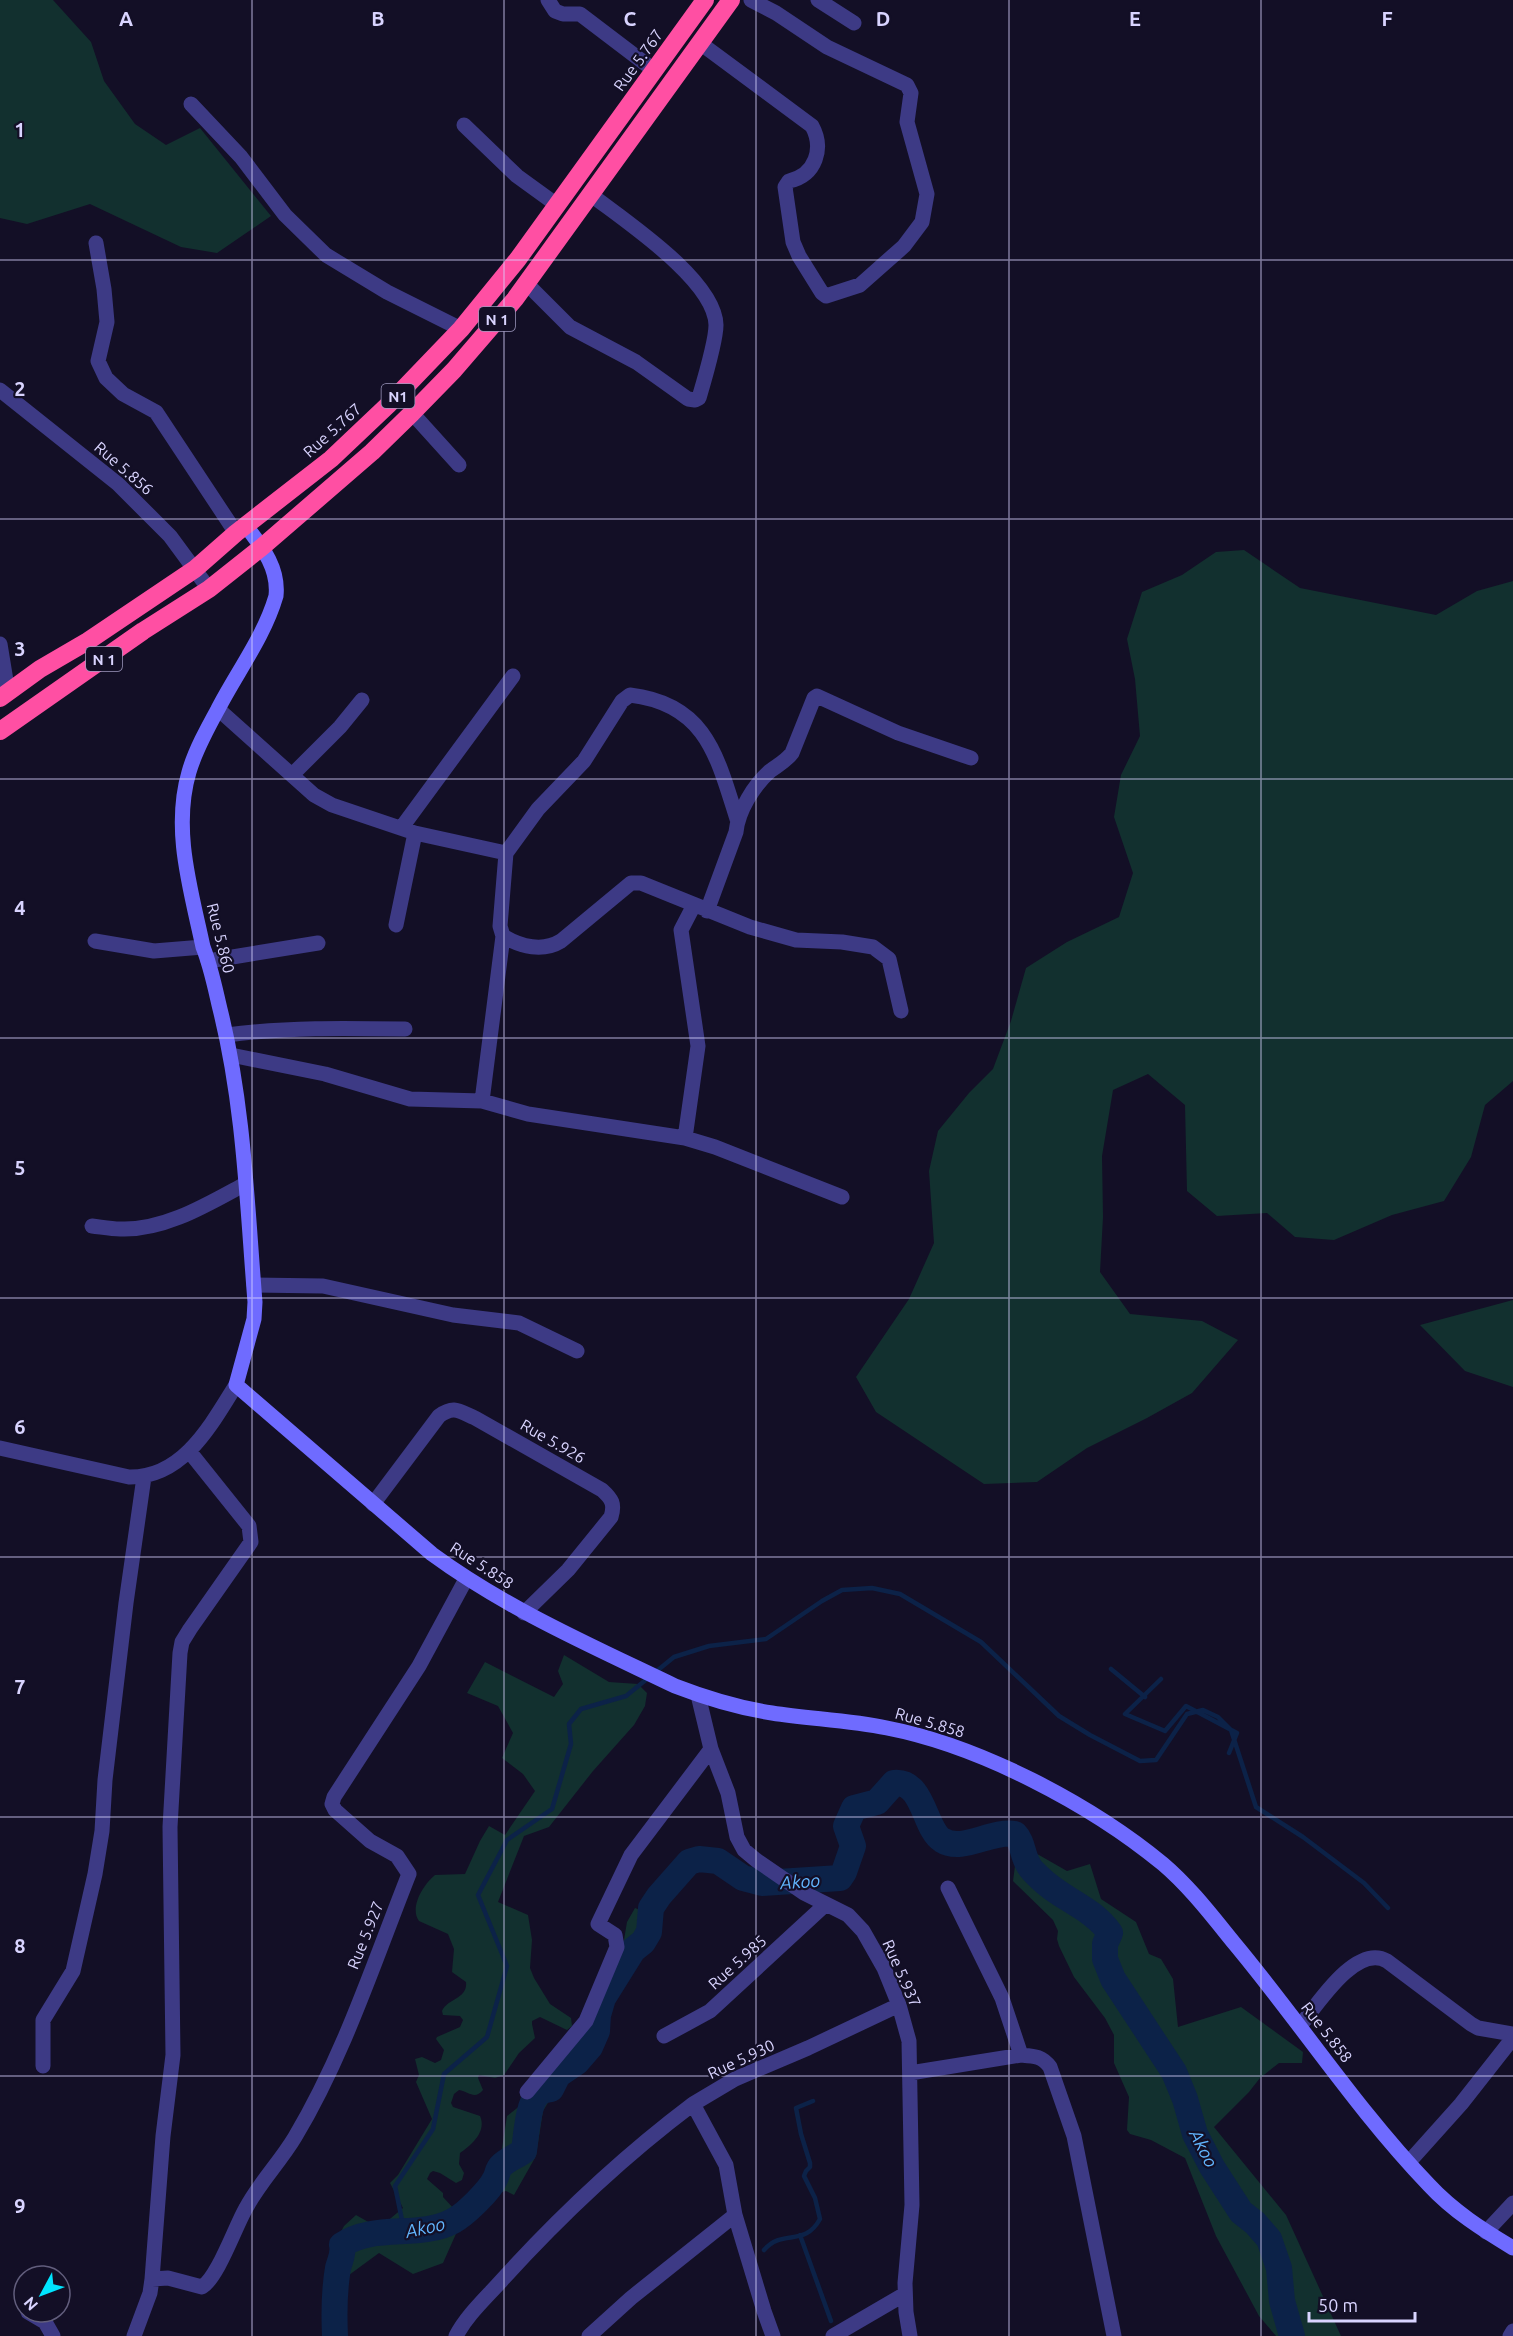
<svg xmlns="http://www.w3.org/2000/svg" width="1513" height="2336" viewBox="0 0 1513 2336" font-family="Ubuntu,sans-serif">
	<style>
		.green { fill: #12302f }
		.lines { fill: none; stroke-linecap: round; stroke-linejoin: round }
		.stream { stroke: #0c2248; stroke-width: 4.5 }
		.river { stroke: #0c2248; stroke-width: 26 }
		.street { stroke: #3d3a85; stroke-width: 15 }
		.secondary { stroke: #6f6bff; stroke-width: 15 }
		.highway { stroke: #ff4fa3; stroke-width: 18 }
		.grid { fill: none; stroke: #d9d4ff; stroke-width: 1.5; stroke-opacity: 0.55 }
		.labels { text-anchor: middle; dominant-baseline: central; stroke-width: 4.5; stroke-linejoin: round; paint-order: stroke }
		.shield { fill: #130f26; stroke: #9e99be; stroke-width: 1.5 }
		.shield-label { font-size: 15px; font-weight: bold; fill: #d9d4ff }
		.street-label { font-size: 16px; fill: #d9d4ff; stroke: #130f26 }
		.water-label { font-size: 18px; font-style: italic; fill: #62b6ff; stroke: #130f26 }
		.grid-label { font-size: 20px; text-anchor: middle; font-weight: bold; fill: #d9d4ff; stroke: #130f26; stroke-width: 4.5; stroke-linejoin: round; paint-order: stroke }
	</style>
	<rect width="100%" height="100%" fill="#130f26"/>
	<!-- green -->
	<path class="green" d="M 0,0 L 53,0 L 91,42 L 104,81 L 135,124 L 166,145 L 200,128 L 271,216 L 217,253 L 181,247 L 90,204 L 27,224 L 0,218 Z
		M 1244,550 L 1300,588 L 1436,615 L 1477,591 L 1513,581 L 1513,1081 L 1485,1105 L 1471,1157 L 1444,1201 L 1392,1215 L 1334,1240 L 1295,1237 L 1267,1213 L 1217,1216 L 1187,1191 L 1185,1105 L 1148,1074 L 1113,1090 L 1102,1156 L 1103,1217 L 1100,1272 L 1130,1314 L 1202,1321 L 1238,1340 L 1192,1393 L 1147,1418 L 1087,1448 L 1037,1482 L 984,1484 L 876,1412 L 856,1377 L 909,1299 L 934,1243 L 929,1171 L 938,1131 L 969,1093 L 993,1069 L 1011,1021 L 1026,968 L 1067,942 L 1119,917 L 1133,873 L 1114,817 L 1121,775 L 1140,736 L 1135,679 L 1127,639 L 1142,592 L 1182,575 L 1216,552 Z
		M 1513,1300 L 1513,1387 L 1465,1371 L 1420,1325 Z
		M 564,1655 L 609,1682 L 638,1684 L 647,1693 L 645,1706 L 634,1725 L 593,1771 L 549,1827 L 524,1836 L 498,1902 L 528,1915 L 532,1940 L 530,1968 L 534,1978 L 550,2004 L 571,2018 L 572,2026 L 567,2030 L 540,2017 L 532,2021 L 532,2024 L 535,2038 L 519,2053 L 504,2075 L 495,2078 L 479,2075 L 478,2078 L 483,2090 C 475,2100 469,2092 459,2090 L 454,2094 L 451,2103 L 453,2107 L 480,2116 C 487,2132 471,2145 460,2153 L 459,2164 L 464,2173 L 462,2180 L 456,2183 L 440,2173 L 433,2171 L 430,2173 L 427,2179 L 443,2193 L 443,2197 L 455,2210 L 493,2177 L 500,2161 L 507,2116 L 531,2097 L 559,2063 L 575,2057 L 582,2048 L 591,2006 L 624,1940 L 627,1922 L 635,1908 L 640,1910 L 642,1914 L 635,1951 L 630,1968 L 614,2000 L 600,2036 L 593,2050 L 558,2086 L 543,2111 L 536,2156 L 514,2195 L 506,2191 L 497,2193 L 481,2214 L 459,2227 L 443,2263 L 413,2274 L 379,2253 L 349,2275 L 329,2254 L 344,2226 L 356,2215 L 379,2228 L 403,2208 L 390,2183 L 398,2175 L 432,2119 L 416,2082 L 419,2075 L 415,2059 L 422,2057 L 435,2063 L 441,2060 L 444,2050 L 436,2039 L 437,2037 L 460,2027 L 463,2020 L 460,2016 L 443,2015 L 442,2011 C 448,1998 468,1999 466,1982 L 452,1972 L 454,1949 L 448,1934 L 419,1921 C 409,1907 424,1884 435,1875 L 465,1874 L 480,1841 L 489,1826 L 505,1835 L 535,1791 L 523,1774 L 502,1758 L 513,1733 L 498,1706 L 467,1693 L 485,1662 L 554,1697 L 563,1684 L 558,1671 Z
		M 1018,1843 L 1067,1871 L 1090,1864 L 1101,1899 L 1136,1922 L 1149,1954 L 1161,1959 L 1173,1979 L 1178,2027 L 1241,2007 L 1303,2052 L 1302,2063 L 1279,2063 L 1260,2078 L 1249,2092 L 1214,2127 L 1286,2215 L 1341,2336 L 1276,2336 L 1259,2316 L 1216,2236 L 1185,2158 L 1151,2140 L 1130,2134 L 1127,2130 L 1129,2097 L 1114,2063 L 1114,2035 L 1105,2018 L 1074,1977 L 1059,1946 L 1057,1939 L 1058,1931 L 1053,1920 L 1013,1881 Z"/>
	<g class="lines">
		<!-- stream -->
		<path class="stream" d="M 1111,1669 L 1145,1697
			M 1161,1679 L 1125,1714 L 1165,1731 L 1186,1706 L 1237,1733 L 1229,1753
			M 404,2230 L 395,2186 L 433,2129 L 444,2074 L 487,2037 L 507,1966 L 478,1895 L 507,1840 L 552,1809 L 571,1744 L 569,1724 L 581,1709 L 626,1696 L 674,1657 L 709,1646 L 766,1639 L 822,1601 L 842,1590 L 872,1588 L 900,1594 L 981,1642 L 1059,1716 L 1090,1735 L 1140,1761 L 1156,1760 L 1187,1714 L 1203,1710 L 1218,1717 L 1231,1730 L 1256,1807 L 1303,1837 L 1364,1883 L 1388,1908
			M 800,2235 L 831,2321
			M 764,2250 C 783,2228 804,2248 820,2219 L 815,2198 L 804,2176 L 806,2171 L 810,2167 L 810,2163 L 801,2134 L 796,2108 L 813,2101"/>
		<!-- river -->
		<path class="river" d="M 335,2336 C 334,2314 334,2291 338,2268 C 340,2260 344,2254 342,2245 C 374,2223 420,2239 453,2221 C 465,2215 490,2190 495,2179 C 498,2174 497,2170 501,2166 C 506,2160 517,2156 524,2151 C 526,2137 528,2103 538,2094 C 542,2090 546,2090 551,2089 L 558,2075 L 577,2062 L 590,2047 L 597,2031 L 598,2015 L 603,1998 L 633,1950 L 643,1942 L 649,1932 L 651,1908 L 659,1896 L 689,1862 L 699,1859 L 718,1861 L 743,1878 L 762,1883 L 840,1878 L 844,1872 L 853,1846 L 846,1826 L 854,1808 L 877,1802 L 894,1783 C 924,1780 924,1829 942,1840 C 962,1853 991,1830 1015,1834 C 1023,1842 1022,1854 1028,1864 C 1030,1869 1036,1874 1040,1878 C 1062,1900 1092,1907 1110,1933 L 1105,1944 L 1105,1959 L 1113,1979 L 1174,2072 L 1185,2099 L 1195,2134 L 1212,2167 L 1241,2212 L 1255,2223 L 1269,2239 L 1279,2268 L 1282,2301 L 1292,2336"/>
		<!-- street -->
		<path class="street" d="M 548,0 L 555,11 L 563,14 L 580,14 L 655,71
			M 818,0 L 854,23
			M 700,43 L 812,126 C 824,148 816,175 789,181 L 785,187 L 793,242 L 799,256 L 822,293 L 826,296 L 860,285 L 904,246 L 922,222 L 927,194 L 907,122 L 911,93 L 907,85 L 827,47 L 776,13 L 751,0
			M 191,104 L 241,157 L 285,215 L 326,255 L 387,292 L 461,329
			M 464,125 L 517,176 L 557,205
			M 96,243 L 104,289 L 107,322 L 98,361 L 106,378 L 123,394 L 156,412 L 236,533
			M 526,283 L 570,327 L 636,362 L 688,399 L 695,400 L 699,398 C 704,381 716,341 716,325 C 715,280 625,221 590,194
			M 0,390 L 118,484 L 170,536 L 209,589
			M 412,413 L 459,465
			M 0,644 L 8,693
			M 218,709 L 314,795 L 332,805 L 415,833 L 506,853 L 500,926 L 503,936 C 521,947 543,952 561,941 L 631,883 L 641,883 L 750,927 L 796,940 L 842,942 L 873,947 L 889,959 L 901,1011
			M 292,775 L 340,727 L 362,700
			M 402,827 L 513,676
			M 506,853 L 538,809 L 584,761 L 622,701 L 630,695 C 706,704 717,756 737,819
			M 707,911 L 736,832 C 738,811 754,785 770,771 C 778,765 786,761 792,753 L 814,698 L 817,696 L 898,733 L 971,758
			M 396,925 L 415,833
			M 95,941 L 154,951 L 203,947
			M 208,961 L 318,943
			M 227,1035 C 286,1027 345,1028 405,1029
			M 231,1055 L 325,1074 L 410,1099 L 482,1101 L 528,1114 L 685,1138 L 715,1147 L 842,1197
			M 482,1101 L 503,936
			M 685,1138 L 698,1046 L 681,930 L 694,905
			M 92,1226 C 101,1227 111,1229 120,1229 C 164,1231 208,1204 245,1184
			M 254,1285 L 323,1286 L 453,1315 L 519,1323 L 577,1351
			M 0,1448 L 129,1477 C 183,1478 211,1425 236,1385
			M 373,1504 L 439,1416 C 454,1405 459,1411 475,1418 L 602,1490 C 612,1499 615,1504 611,1517 L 568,1570 L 524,1613
			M 698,1695 L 711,1749 L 728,1793 L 737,1837 L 744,1850 L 756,1860 L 804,1893 L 848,1915 L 863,1931 L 884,1968 L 899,2005 L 909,2041 L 912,2205 L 905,2283 L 906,2312 L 910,2336
			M 948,1888 L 1002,1998 L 1021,2055
			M 1300,2026 C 1317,2005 1356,1943 1387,1961 L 1471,2024 L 1478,2028 L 1513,2034
			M 664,2036 L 710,2011 L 826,1904
			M 43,2066 L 43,2020 L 73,1971 L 95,1874 L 102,1831 L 105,1780 L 126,1603 L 144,1477
			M 910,2073 L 1021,2055 C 1034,2056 1042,2056 1050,2067 L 1074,2136 L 1114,2336
			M 527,2092 L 586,2021 L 617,1947 L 615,1935 L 598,1924 L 631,1855 L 711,1749
			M 1409,2162 L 1461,2104 L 1513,2038
			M 1486,2232 L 1513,2203
			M 152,2279 L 163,2136 L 173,2055 L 170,1827 L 180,1653 L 182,1642 L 190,1629 L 251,1542 L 249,1526 L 189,1451
			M 28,2312 L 45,2322 L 53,2336
			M 134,2336 L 150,2293 L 152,2279 L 168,2278 L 202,2287 C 218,2277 235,2227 246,2208 C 260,2182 280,2162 295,2137 C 344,2055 374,1962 409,1874 L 397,1856 L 370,1841 L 335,1810 L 332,1804 L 334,1797 L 419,1666 L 466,1579
			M 456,2336 C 467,2315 486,2298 502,2280 C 560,2216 624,2156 693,2104
			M 589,2336 L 631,2298 L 735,2215
			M 773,2336 L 764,2311 L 735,2215 L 726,2165 L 693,2104 L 735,2079 L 808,2048 L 899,2005
			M 833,2336 L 905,2294
			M 1510,2336 L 1513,2331"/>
		<!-- secondary -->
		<path class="secondary" d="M 246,526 C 262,547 279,568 276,596 C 264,637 237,672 218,709 C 207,729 195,751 189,772 C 172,830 191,890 203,947 C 211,967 215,988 220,1009 C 244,1105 247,1204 255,1302 L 254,1319 L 236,1385 L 432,1554 C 507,1609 592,1646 675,1686 C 706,1698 739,1708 772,1713 C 810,1719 848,1720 887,1728 C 980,1746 1090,1804 1163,1864 C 1190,1887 1212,1916 1234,1943 C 1300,2022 1357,2110 1429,2185 C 1453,2211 1483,2230 1513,2248"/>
		<!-- highway -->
		<path class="highway" d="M 0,698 L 40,669 L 88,641 L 195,569 L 236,533 L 331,459 L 388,405 L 461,329 L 518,259 L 705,0
			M 0,731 L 143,631 L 209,589 L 262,547 L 372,452 L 412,413 L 454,370 L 515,299 L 731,0"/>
	</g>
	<!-- grid -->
	<path class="grid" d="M 252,0 L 252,2336M 504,0 L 504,2336M 756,0 L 756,2336M 1009,0 L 1009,2336M 1261,0 L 1261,2336M 0,260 L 1513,260M 0,519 L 1513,519M 0,779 L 1513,779M 0,1038 L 1513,1038M 0,1298 L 1513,1298M 0,1557 L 1513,1557M 0,1817 L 1513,1817M 0,2076 L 1513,2076"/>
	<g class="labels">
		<!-- shield labels -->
		<g class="shield">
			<rect x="479" y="307" width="36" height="24" rx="4.5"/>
			<rect x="381.5" y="384" width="33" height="24" rx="4.5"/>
			<rect x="86" y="647" width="36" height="24" rx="4.5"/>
		</g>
		<g class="shield-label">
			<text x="497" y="319">N 1</text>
			<text x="398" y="396">N1</text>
			<text x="104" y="659">N 1</text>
		</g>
		<!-- street labels -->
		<g class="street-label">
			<text transform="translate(638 60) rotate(-54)">Rue 5.767</text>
			<text transform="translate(332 430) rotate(-42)">Rue 5.767</text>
			<text transform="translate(124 468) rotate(41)">Rue 5.856</text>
			<text transform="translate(221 938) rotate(76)">Rue 5.860</text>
			<text transform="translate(553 1441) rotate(30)">Rue 5.926</text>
			<text transform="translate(482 1565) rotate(33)">Rue 5.858</text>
			<text transform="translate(930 1722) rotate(16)">Rue 5.858</text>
			<text transform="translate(365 1935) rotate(-68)">Rue 5.927</text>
			<text transform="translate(737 1962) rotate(-42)">Rue 5.985</text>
			<text transform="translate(902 1973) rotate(66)">Rue 5.937</text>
			<text transform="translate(1327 2032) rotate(52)">Rue 5.858</text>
			<text transform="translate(741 2059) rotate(-25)">Rue 5.930</text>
		</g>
		<!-- water labels -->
		<g class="water-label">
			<text transform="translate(800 1881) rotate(-4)">Akoo</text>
			<text transform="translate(1204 2148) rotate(63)">Akoo</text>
			<text transform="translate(425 2227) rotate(-12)">Akoo</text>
		</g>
	</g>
	<g class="grid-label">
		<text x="126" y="26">A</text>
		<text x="378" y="26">B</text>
		<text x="630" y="26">C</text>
		<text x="883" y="26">D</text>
		<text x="1135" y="26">E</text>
		<text x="1387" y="26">F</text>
		<text x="20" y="137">1</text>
		<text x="20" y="396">2</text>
		<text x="20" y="656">3</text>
		<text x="20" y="915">4</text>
		<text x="20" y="1175">5</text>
		<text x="20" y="1434">6</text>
		<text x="20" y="1694">7</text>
		<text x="20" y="1953">8</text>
		<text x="20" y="2213">9</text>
	</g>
	<!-- north arrow -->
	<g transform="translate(42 2294) rotate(229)"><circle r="28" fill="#130f26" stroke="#625e7d" stroke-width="1.5"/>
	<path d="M0-4.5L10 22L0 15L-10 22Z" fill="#00e5ff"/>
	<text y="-9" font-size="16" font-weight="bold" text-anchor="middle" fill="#d9d4ff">N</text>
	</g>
	<!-- scale -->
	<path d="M1309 2312v9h106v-9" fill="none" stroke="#d9d4ff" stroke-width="3"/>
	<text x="1318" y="2312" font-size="18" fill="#d9d4ff" stroke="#130f26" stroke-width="4.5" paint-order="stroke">50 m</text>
</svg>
